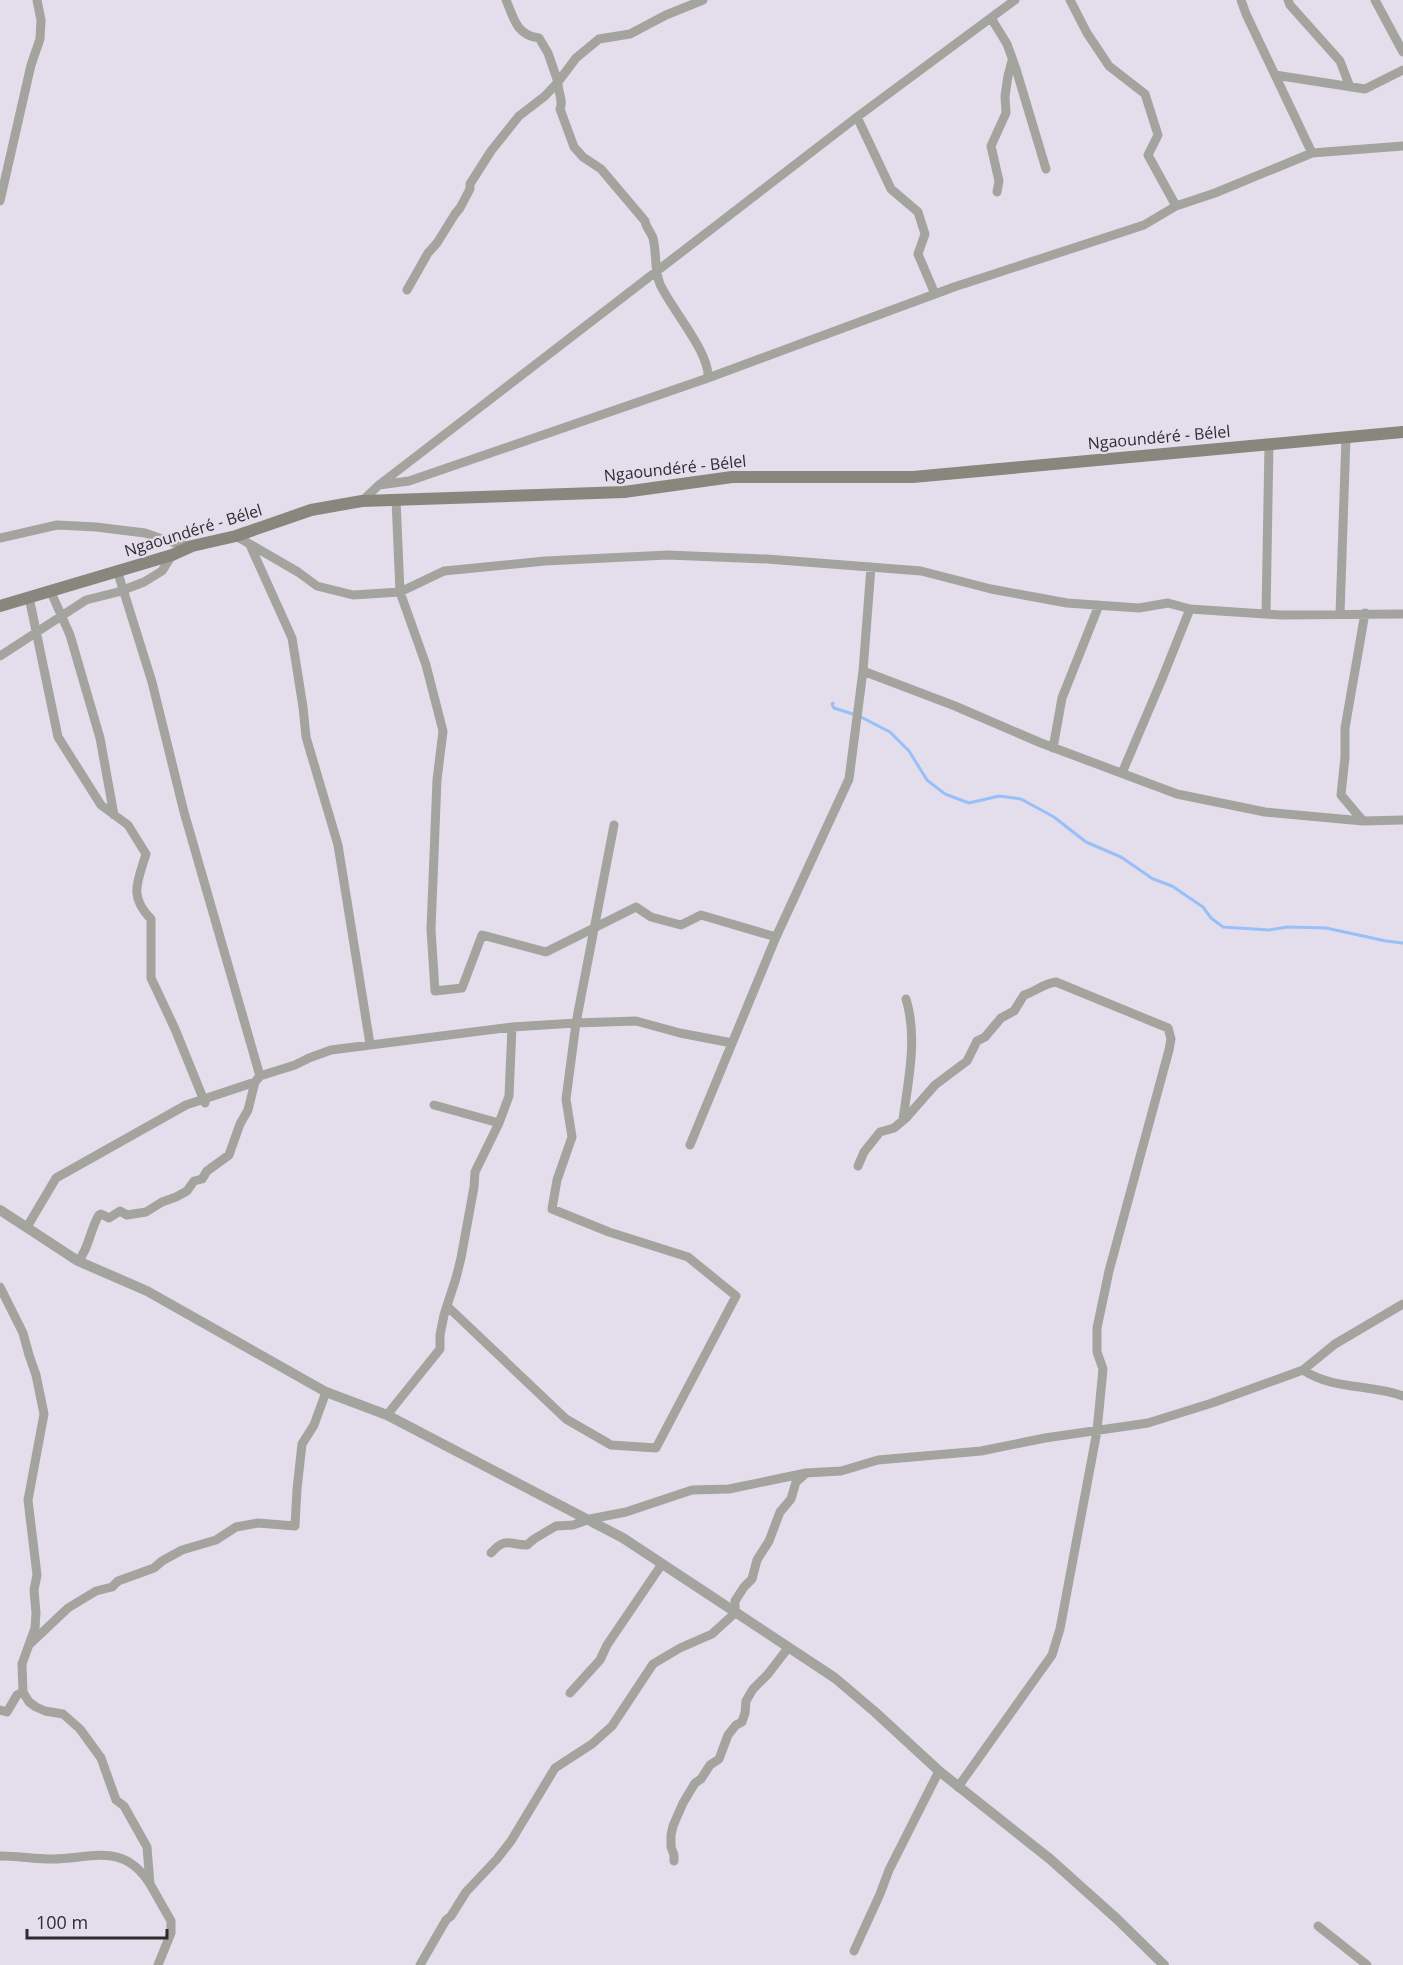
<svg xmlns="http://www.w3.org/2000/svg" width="1403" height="1965" viewBox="0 0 1403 1965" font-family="'Open Sans',sans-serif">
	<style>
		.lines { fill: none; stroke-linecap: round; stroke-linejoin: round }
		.stream { stroke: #99bff8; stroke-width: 3 }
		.minor { stroke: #a4a49e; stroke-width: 9 }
		.tertiary { stroke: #a4a49e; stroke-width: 10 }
		.secondary { stroke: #87877d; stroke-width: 12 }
		.labels { text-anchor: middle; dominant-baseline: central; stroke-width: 4.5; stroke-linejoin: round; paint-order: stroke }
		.street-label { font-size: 16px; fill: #2e2c31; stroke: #e4deec }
	</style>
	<rect width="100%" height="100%" fill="#e4deec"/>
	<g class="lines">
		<!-- stream -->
		<path class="stream" d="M 833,703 L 832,704 L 834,708 L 859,716 L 890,732 L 909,751 L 927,780 L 945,794 L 969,803 L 999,796 L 1021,799 L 1054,817 L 1086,842 L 1121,857 L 1153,879 L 1172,886 L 1203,907 L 1211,918 L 1223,927 L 1269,930 L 1288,927 L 1326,928 L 1386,941 L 1403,943"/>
		<!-- minor -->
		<path class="minor" d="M 703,0 L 666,15 L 630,34 L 599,39 L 576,58 L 558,82 C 557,91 564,100 560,109 L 574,147 L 583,157 L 601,169 L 645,221 C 646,228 651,232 653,238 C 657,253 654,270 660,284 C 671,309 710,352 708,378
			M 1070,0 L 1087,33 L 1109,66 L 1145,94 L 1158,135 L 1148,155 L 1176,206
			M 1241,0 L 1246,14 L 1312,153 L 1403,146
			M 1288,0 L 1290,5 L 1340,61 L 1350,87
			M 1375,0 L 1403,52
			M 991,18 L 1007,44 L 1016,69 L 1046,169
			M 1275,75 L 1365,89 L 1403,70
			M 857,117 L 891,189 L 918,212 L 925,234 L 918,254 L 935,294
			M 997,192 L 999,181 L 991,146 L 1006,113 L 1005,96 L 1008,76 L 1012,61
			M 0,201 L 31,65 L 40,39 L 41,20 L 37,0
			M 407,290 L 428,253 L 437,243 L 455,214 L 460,208 L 470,189 L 470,184 L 491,151 L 519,116 L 545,96 L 558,82 L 548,53 L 539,38 C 516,35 514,18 506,0
			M 379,485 L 409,481 L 708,378 L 954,287 L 1144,225 L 1176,206 L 1215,193 L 1312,153
			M 396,499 L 400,592 L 426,665 L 443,731 L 437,780 L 431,929 L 435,991 L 462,988 L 482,935 L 546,952 L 636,907 L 651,917 L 681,925 L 701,915 L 776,937 L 690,1145
			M 362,501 L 379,485 L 857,117 L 1015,0
			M 236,536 L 298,572 L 317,586 L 353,595 L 400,592 L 444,571 L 545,561 L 668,555 L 767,559 L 921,571 L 991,589 L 1067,603 L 1139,608 L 1168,603 L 1190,609 L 1281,615 L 1403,614
			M 0,538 L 57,525 L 96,527 L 145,533 L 171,542 L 192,546
			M 250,545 L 292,638 L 303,707 L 306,737 L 338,845 L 370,1044
			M 117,570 L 152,682 L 184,812 L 260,1076
			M 50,590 L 70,635 L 100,738 L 114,815
			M 29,597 L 58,737 L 101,805 L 128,825 L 146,854 C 138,881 128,896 151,919 L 151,978 L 175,1029 L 205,1103
			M 1266,614 L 1269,444
			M 1340,614 L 1346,437
			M 0,656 L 86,600 L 118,592 L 144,582 L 162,571 L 172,555
			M 863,671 L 955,706 L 1041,743 L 1177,794 L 1265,812 L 1363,821 L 1403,820
			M 1053,748 L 1062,698 L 1099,605
			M 1122,773 L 1162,679 L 1190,609
			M 1363,821 L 1341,795 L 1345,757 L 1345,728 L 1365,613
			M 776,937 L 849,779 L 863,671 L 871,567
			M 903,1120 C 908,1081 918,1038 906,999
			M 499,1123 L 509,1096 L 512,1027
			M 858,1166 L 864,1152 L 880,1132 L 894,1128 L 906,1118 L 935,1085 L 967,1061 L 977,1041 L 985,1037 L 1001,1018 L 1014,1011 L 1024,995 C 1037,991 1042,984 1056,982 L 1168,1028 L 1171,1039 L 1169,1050 L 1109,1271 L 1097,1328 L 1097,1352 L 1103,1369 L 1097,1431 L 1060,1629 L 1052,1655 L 958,1787
			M 27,1227 L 56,1178 L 186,1105 L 255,1082
			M 78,1261 C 89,1249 90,1229 99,1215 L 101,1214 L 109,1218 L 120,1211 L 127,1215 L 146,1212 L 162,1202 L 176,1197 L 187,1191 L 194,1181 L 202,1179 L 207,1171 L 229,1155 L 240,1124 L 248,1110 L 255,1082 L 260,1076 L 295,1065 L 309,1058 L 331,1050 L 512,1027 L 576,1023 L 636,1021 L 680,1033 L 732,1043
			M 0,1287 L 23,1333 L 29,1355 L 36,1375 L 44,1414 L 28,1500 L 37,1575 L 34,1590 L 36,1613 L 35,1628 L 22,1664 L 23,1692 L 29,1702 L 36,1707 L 45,1711 L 63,1714 L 80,1729 L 101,1758 L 116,1800 L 124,1806 L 147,1847 L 150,1884 L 171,1921 L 171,1933 L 158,1965
			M 447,1306 L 566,1419 L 611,1445 L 656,1448 L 736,1296 L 688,1257 L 609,1232 L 552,1209 L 557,1180 L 572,1137 L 566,1099 L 576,1023 L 614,825
			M 1303,1370 C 1333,1390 1370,1384 1403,1396
			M 387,1415 L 440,1349 L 440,1335 L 444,1315 L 456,1278 L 461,1258 L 474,1187 L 475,1172 L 499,1123 L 434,1105
			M 491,1553 C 506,1536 509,1545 527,1545 L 534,1539 L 556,1526 L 573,1525 L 590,1519 L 626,1512 L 692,1490 L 729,1489 L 806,1473 L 841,1471 L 878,1460 L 981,1451 L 1045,1438 L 1148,1423 L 1212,1403 L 1303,1370 L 1335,1344 L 1403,1304
			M 31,1643 L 68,1608 L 96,1591 L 112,1587 L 118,1581 L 154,1568 L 162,1561 L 182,1550 L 216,1540 L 236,1527 L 258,1523 L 295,1526 L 297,1489 L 302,1444 L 314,1425 L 326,1392
			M 570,1693 L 600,1660 L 607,1645 L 662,1564
			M 0,1710 L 7,1712 L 17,1695 L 23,1692
			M 0,1856 C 17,1856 35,1859 52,1859 C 92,1859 123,1841 150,1884
			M 674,1861 L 674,1855 L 671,1847 L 671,1835 L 673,1826 L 683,1803 L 695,1783 L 701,1779 L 710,1765 L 719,1759 L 728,1735 L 736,1725 L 742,1722 L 745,1713 L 746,1701 L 753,1689 L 768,1674 L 788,1648
			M 1318,1926 L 1367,1965
			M 854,1951 L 880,1894 L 889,1870 L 939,1771
			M 420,1965 L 446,1920 L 451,1916 L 466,1892 L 497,1859 L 511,1841 L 555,1768 L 592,1744 L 612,1726 L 653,1664 L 680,1648 L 712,1634 L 735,1613 L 735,1601 L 744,1587 L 752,1579 L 757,1560 L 769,1541 L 780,1512 L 791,1499 L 796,1482 L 804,1475"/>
		<!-- tertiary -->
		<path class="tertiary" d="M 0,1210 L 78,1261 L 147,1291 L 326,1392 L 387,1415 L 623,1538 L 835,1678 L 875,1712 L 939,1771 L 1050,1859 L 1117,1919 L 1164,1965"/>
		<!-- secondary -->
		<path class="secondary" d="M 0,606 L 172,555 L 192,546 L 236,536 L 311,510 L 362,501 L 624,492 L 732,477 L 913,477 L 1403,432"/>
	</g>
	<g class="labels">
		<!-- street labels -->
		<g class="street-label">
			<text transform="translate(1159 437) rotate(-5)">Ngaoundéré - Bélel</text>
			<text transform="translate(675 468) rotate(-6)">Ngaoundéré - Bélel</text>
			<text transform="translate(193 530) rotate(-17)">Ngaoundéré - Bélel</text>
		</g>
	</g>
	<!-- scale -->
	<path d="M27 1929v9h140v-9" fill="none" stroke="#2e2c31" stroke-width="3"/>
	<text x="36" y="1929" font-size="18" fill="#2e2c31" stroke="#e4deec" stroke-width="4.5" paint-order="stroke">100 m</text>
</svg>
